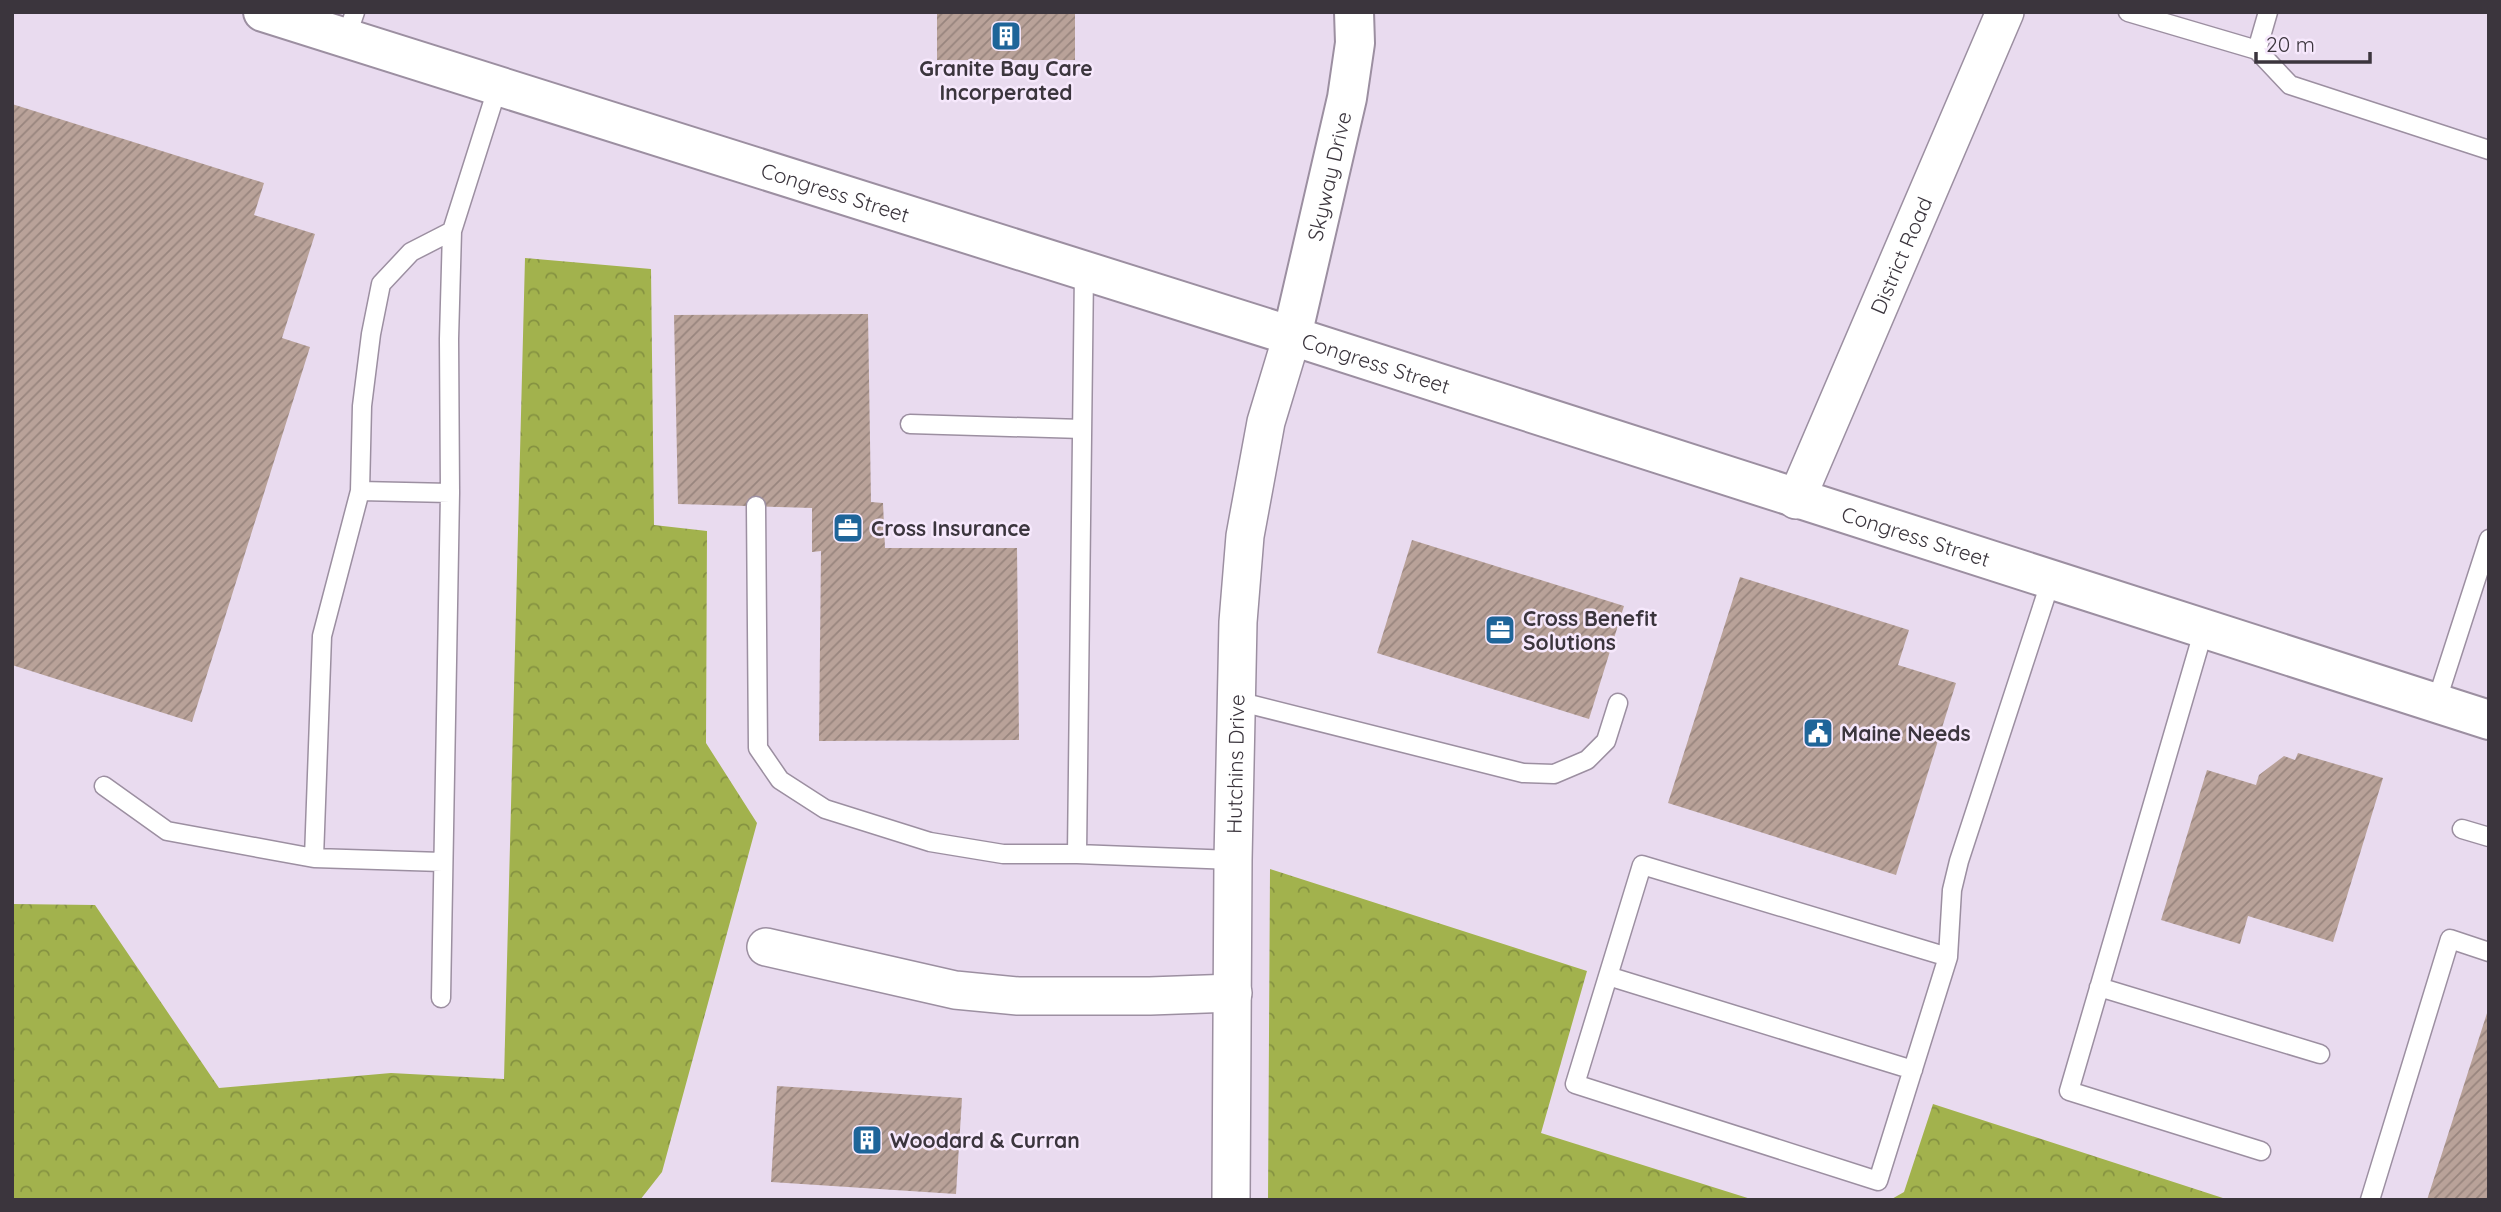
<svg xmlns="http://www.w3.org/2000/svg" width="2501" height="1212" viewBox="0 0 2501 1212" font-family="Quicksand,sans-serif">
	<style>
		.forest { fill: url(#forest-crowns) }
		.building { fill: url(#building-hatch) }
		.lines { fill: none; stroke-linecap: round; stroke-linejoin: round }
		.service-casing { stroke: #9c8fa1; stroke-width: 21 }
		.minor-casing { stroke: #9c8fa1; stroke-width: 40 }
		.secondary-casing { stroke: #9c8fa1; stroke-width: 42 }
		.service { stroke: #fff; stroke-width: 18 }
		.minor { stroke: #fff; stroke-width: 37 }
		.secondary { stroke: #fff; stroke-width: 38 }
		.labels { text-anchor: middle; dominant-baseline: central; stroke-width: 5; stroke-linejoin: round; paint-order: stroke }
		.poi-label { font-size: 21px; font-weight: bold; fill: #3b353d; stroke: #f6e8fc; text-anchor: start }
		.street-label { font-size: 21px; fill: #3b353d; stroke: #f6e8fc }
	</style>
	<defs>
		<pattern id="forest-crowns" width="20" height="18" patternUnits="userSpaceOnUse" patternTransform="scale(1.75)"><rect width="20" height="18" fill="#a2b24d"/><path d="M2 6a3 3 0 1 1 6 0M12 15a3 3 0 1 1 6 0" fill="none" stroke="#859241"/></pattern>
		<pattern id="building-hatch" width="6" height="6" patternUnits="userSpaceOnUse" patternTransform="scale(1.75)"><rect width="6" height="6" fill="#b9a299"/><path d="M-1 1l2-2M0 6l6-6M5 7l2-2" fill="none" stroke="#98857e"/></pattern>
	</defs>
	<rect width="100%" height="100%" fill="#e9dbef"/>
	<!-- forest -->
	<path class="forest" d="M 525,258 L 651,269 L 654,525 L 707,531 L 706,743 L 757,823 L 662,1172 L 640,1200 L 12,1200 L 12,904 L 95,905 L 219,1088 L 391,1073 L 504,1079 Z
		M 1270,869 L 1587,971 L 1541,1133 L 1754,1200 L 1268,1200 Z
		M 1933,1104 L 2229,1200 L 1890,1200 L 1904,1192 Z"/>
	<!-- building -->
	<path class="building" d="M 937,12 L 1075,12 L 1075,60 L 937,60 Z
		M 12,104 L 264,183 L 254,215 L 315,234 L 282,338 L 310,347 L 192,722 L 12,665 Z
		M 868,314 L 871,502 L 883,503 L 885,548 L 1017,548 L 1019,740 L 819,741 L 821,551 L 812,552 L 812,508 L 678,504 L 674,315 Z
		M 1412,540 L 1624,606 L 1589,719 L 1377,653 Z
		M 1740,577 L 1909,630 L 1898,665 L 1956,683 L 1896,875 L 1668,803 Z
		M 2298,753 L 2383,778 L 2333,942 L 2248,916 L 2240,944 L 2161,920 L 2207,770 L 2256,785 L 2259,775 L 2284,756 L 2295,760 Z
		M 2488,1010 L 2489,1200 L 2427,1200 Z
		M 777,1086 L 962,1098 L 956,1194 L 771,1182 Z"/>
	<g class="lines">
		<!-- service casing -->
		<g class="service-casing">
			<path id="service" d="M 2128,12 L 2257,50
				M 2268,12 L 2257,50 L 2290,85 L 2489,150
				M 346,38 L 355,12
				M 910,424 L 1082,429
				M 360,491 L 450,493 L 449,339 L 452,231 L 498,86
				M 756,506 L 758,748 L 780,780 L 825,809 L 930,842 L 1003,854 L 1077,854 L 1233,860
				M 2204,629 L 2069,1091 L 2261,1151
				M 1237,701 L 1523,773 L 1554,774 L 1587,760 L 1606,741 L 1618,703
				M 2436,703 L 2489,539
				M 104,786 L 167,831 L 314,858
				M 2462,829 L 2489,837
				M 1077,854 L 1084,271
				M 442,862 L 314,858 L 322,636 L 360,491 L 362,406 L 371,334 L 381,284 L 411,252 L 452,231
				M 1948,957 L 1642,865 L 1575,1084 L 1878,1181 L 1948,957 L 1952,890 L 1959,861 L 2051,580
				M 1608,976 L 1913,1070
				M 2099,987 L 2320,1054
				M 441,998 L 450,493
				M 2370,1200 L 2450,939 L 2489,952"/>
		</g>
		<!-- minor casing -->
		<g class="minor-casing">
			<g id="minor">
				<path id="s1" d="M 1796,500 L 2005,12"/>
				<path d="M 766,947 L 955,990 L 1018,996 L 1150,996 L 1233,993"/>
				<path id="s2" d="M 1231,1200 L 1233,860 L 1238,622 L 1245,536 L 1266,422 L 1292,336"/>
			</g>
		</g>
		<!-- secondary casing -->
		<g class="secondary-casing">
			<g id="secondary">
				<path id="s3" d="M 263,12 L 1292,336 L 2489,720"/>
				<path id="s4" d="M 1292,336 L 1347,98 L 1355,43 L 1354,12"/>
			</g>
		</g>
		<!-- service -->
		<use href="#service" class="service"/>
		<!-- minor -->
		<use href="#minor" class="minor"/>
		<!-- secondary -->
		<use href="#secondary" class="secondary"/>
	</g>
	<!-- icons -->
	<defs>
		<g id="building-square" transform="scale(1.575)"><rect x="-9" y="-9" width="18" height="18" rx="4" fill="#1e6599" stroke="#f6e8fc"/><path d="M-4-6H4V6H1V3H-1V6H-4ZM-2.5-4.3h1.7v1.8h-1.7ZM.8-4.3h1.7v1.8H.8ZM-2.5-1h1.7V.8h-1.7ZM.8-1h1.7V.8H.8Z" fill="#fff"/></g>
		<g id="office-square" transform="scale(1.575)"><rect x="-9" y="-9" width="18" height="18" rx="4" fill="#1e6599" stroke="#f6e8fc"/><path d="M-6-3h4V-5.5h4V-3h4V5H-6ZM-1-4.5V-3h2v-1.5ZM-6 0V1H6V0Z" fill="#fff"/></g>
		<g id="civic-square" transform="scale(1.575)"><rect x="-9" y="-9" width="18" height="18" rx="4" fill="#1e6599" stroke="#f6e8fc"/><path d="M-.6-6.5H3V-4.5H.6V-3L4-1V1h2V6H-6V1h2V-1L-.6-3ZM-1.2 2.5V6h2.4V2.5Z" fill="#fff"/></g>
	</defs>
	<g fill-rule="evenodd">
		<use href="#building-square" x="1006" y="36"/>
		<use href="#office-square" x="848" y="528"/>
		<use href="#office-square" x="1500" y="630"/>
		<use href="#civic-square" x="1818" y="733"/>
		<use href="#building-square" x="867" y="1140"/>
	</g>
	<g class="labels">
		<!-- poi labels -->
		<g class="poi-label">
			<text x="1006" y="68" text-anchor="middle">Granite Bay Care<tspan x="1006" dy="24">Incorperated</tspan></text>
			<text x="871" y="528">Cross Insurance</text>
			<text x="1523" y="618">Cross Benefit<tspan x="1523" dy="24">Solutions</tspan></text>
			<text x="1841" y="733">Maine Needs</text>
			<text x="890" y="1140">Woodard &amp; Curran</text>
		</g>
		<!-- street labels -->
		<g class="street-label">
			<text stroke="none"><textPath href="#s4" startOffset="164">Skyway Drive</textPath></text>
			<text stroke="none"><textPath href="#s3" startOffset="600">Congress Street</textPath></text>
			<text stroke="none"><textPath href="#s1" startOffset="266">District Road</textPath></text>
			<text stroke="none"><textPath href="#s3" startOffset="1167">Congress Street</textPath></text>
			<text stroke="none"><textPath href="#s3" startOffset="1734">Congress Street</textPath></text>
			<text stroke="none"><textPath href="#s2" startOffset="436">Hutchins Drive</textPath></text>
		</g>
	</g>
	<!-- border -->
	<rect width="2501" height="1212" fill="none" stroke="#3b353d" stroke-width="28"/>
	<!-- scale -->
	<path d="M2256 52v10h114v-10" fill="none" stroke="#3b353d" stroke-width="3.5"/>
	<text x="2266" y="52" font-size="21" fill="#3b353d" stroke="#f6e8fc" stroke-width="5" paint-order="stroke">20 m</text>
</svg>
